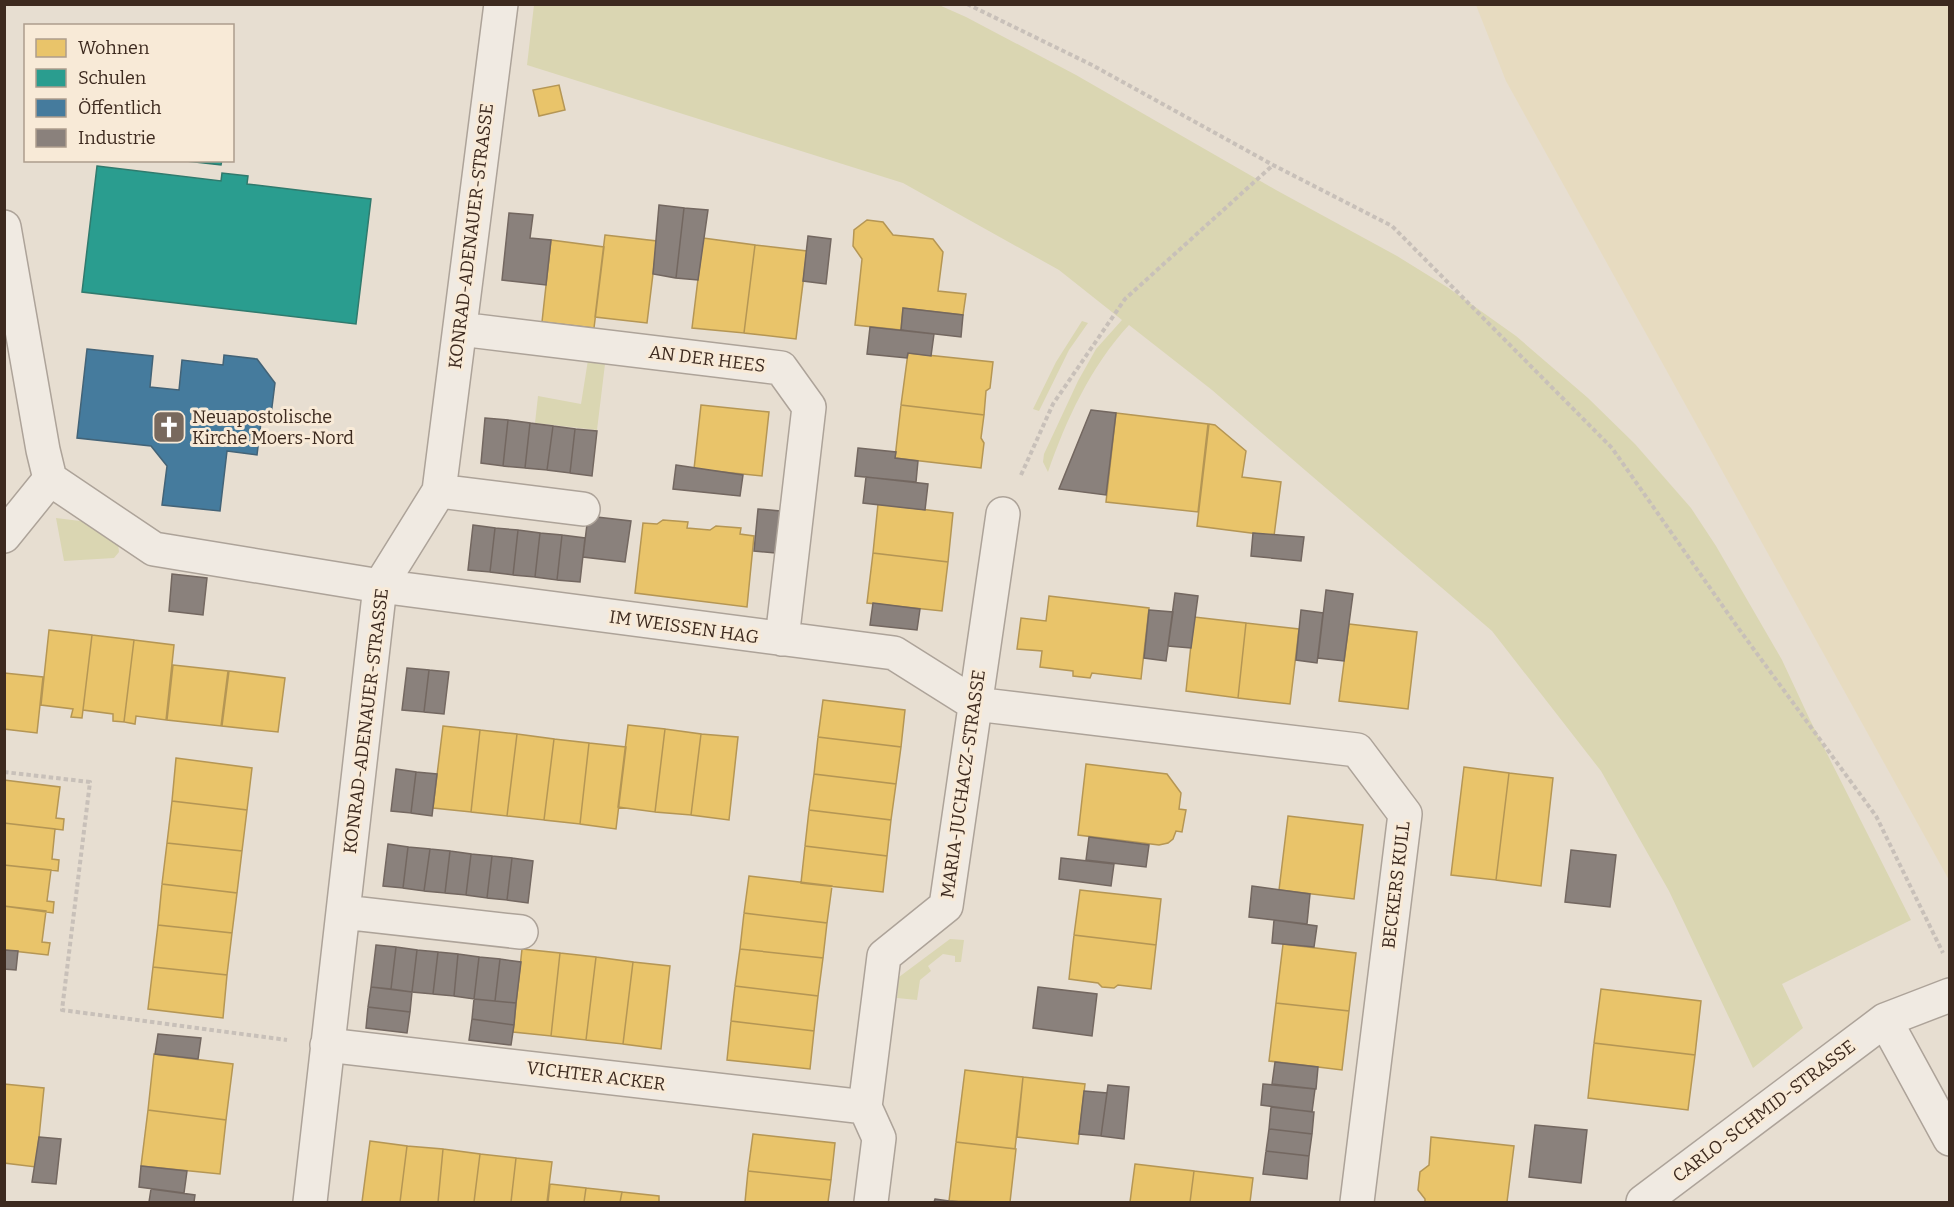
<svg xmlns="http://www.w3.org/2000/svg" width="1954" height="1207" viewBox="0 0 1954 1207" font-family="Bitter,serif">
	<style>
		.farmland { fill: #e7dbc0 }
		.green { fill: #dad6b2 }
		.homes { fill: #e9c46a; stroke: #b59654; stroke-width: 1.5 }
		.schools { fill: #2a9d8f; stroke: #307a6d; stroke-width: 1.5 }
		.public { fill: #457b9d; stroke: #436377; stroke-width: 1.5 }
		.industry { fill: #8a817c; stroke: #736760; stroke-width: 1.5 }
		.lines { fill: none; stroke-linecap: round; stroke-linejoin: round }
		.minor-casing { stroke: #ada399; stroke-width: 36 }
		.path { stroke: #c8c0b9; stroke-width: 4; stroke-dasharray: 4.5 3; stroke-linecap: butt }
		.minor { stroke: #f0eae2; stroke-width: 33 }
		.labels { text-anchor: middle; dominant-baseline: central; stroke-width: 6; stroke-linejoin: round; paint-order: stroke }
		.street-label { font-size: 18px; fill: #3d2a1f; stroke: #f8ead7 }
		.poi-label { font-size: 18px; fill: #3d2a1f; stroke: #f8ead7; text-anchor: start }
	</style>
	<rect width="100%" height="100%" fill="#e7ded1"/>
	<!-- farmland -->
	<path class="farmland" d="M 1476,5 L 1949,5 L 1949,880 L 1506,81 Z"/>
	<!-- green -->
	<path class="green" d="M 534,5 L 939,5 L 966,17 L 1076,75 L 1276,190 L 1397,256 L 1447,287 L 1516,336 L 1588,398 L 1635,444 L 1691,508 L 1716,546 L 1782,660 L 1810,720 L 1911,920 L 1782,984 L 1803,1028 L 1753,1068 L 1669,891 L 1601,771 L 1492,631 L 1212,390 L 1129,325 C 1091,366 1066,420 1048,472 L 1043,462 L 1044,454 L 1078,381 L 1096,349 L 1122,320 L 1059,270 L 903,183 L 527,65 Z
		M 1082,321 L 1088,323 L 1069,350 L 1039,411 L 1033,409 L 1056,362 Z
		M 588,360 L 607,363 L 605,364 L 597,430 L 535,423 L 538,396 L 581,404 Z
		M 56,518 L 96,523 L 118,543 L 119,552 L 114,558 L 64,561 Z
		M 950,939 L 964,940 L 961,962 L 955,962 L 955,956 L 943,954 L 928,966 L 931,971 L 920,980 L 917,1000 L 897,998 L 899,977 Z"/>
	<!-- homes -->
	<path class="homes" d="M 559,85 L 565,110 L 539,116 L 533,90 Z
		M 867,220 L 883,222 L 893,235 L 933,239 L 943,252 L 938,291 L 966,294 L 963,315 L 903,308 L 901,330 L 855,325 L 862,259 L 853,246 L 854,230 Z
		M 605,235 L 657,241 L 647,323 L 595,317 Z
		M 703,238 L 755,245 L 744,333 L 692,328 Z
		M 551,240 L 604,247 L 594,328 L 542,322 Z
		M 755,245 L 807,251 L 796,339 L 744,333 Z
		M 908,353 L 993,362 L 990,388 L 986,391 L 984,415 L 901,405 Z
		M 701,405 L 769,412 L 762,476 L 694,469 Z
		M 901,405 L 984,415 L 981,438 L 984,443 L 981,468 L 895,458 Z
		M 1116,413 L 1208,424 L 1198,512 L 1106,502 Z
		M 1209,424 L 1215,425 L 1246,451 L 1242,477 L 1281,482 L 1274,536 L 1197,526 Z
		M 878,504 L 953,513 L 948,562 L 873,553 Z
		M 663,520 L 688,522 L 687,528 L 710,530 L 716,526 L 741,528 L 740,534 L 754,536 L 747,607 L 635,593 L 643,523 L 657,524 Z
		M 873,553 L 948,562 L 942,611 L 867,603 Z
		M 1049,596 L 1149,608 L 1141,679 L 1092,673 L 1090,678 L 1073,676 L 1073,671 L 1040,667 L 1042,651 L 1017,649 L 1021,618 L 1046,621 Z
		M 1194,617 L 1246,623 L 1238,698 L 1186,691 Z
		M 1246,623 L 1299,629 L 1290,704 L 1238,698 Z
		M 1349,624 L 1417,632 L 1408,709 L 1339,701 Z
		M 49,630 L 92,635 L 82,718 L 71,717 L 73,709 L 41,705 Z
		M 92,635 L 134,640 L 124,722 L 113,721 L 113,714 L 83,710 Z
		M 134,640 L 174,645 L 166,720 L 136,716 L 135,724 L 124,722 Z
		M 173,665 L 228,671 L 221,726 L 167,720 Z
		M 229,671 L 285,678 L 278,732 L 222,726 Z
		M 4,673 L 43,677 L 37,733 L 4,729 Z
		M 823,700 L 905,710 L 901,747 L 818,737 Z
		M 628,725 L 665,729 L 655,812 L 618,807 Z
		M 443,726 L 480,730 L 471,812 L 433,808 Z
		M 665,729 L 701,734 L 691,815 L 655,812 Z
		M 480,730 L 517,734 L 507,816 L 471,812 Z
		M 517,734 L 554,739 L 544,820 L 507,816 Z
		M 701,734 L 738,737 L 729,820 L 691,815 Z
		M 818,737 L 901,747 L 896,784 L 814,774 Z
		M 554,739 L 589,743 L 580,824 L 544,820 Z
		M 589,743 L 626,747 L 616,829 L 580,824 Z
		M 176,758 L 252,768 L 247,810 L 172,801 Z
		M 1086,764 L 1167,774 L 1181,793 L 1179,809 L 1186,810 L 1182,832 L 1176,831 L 1173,839 L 1168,843 L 1159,845 L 1078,835 Z
		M 1464,767 L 1509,773 L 1496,880 L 1451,875 Z
		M 1509,773 L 1553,778 L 1541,886 L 1496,880 Z
		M 814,774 L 896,784 L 891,820 L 809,810 Z
		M 4,780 L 60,787 L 56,818 L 64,819 L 63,830 L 4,823 Z
		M 172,801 L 247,810 L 242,851 L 167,843 Z
		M 809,810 L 891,820 L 887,856 L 805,846 Z
		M 1288,816 L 1363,825 L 1354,899 L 1279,890 Z
		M 4,823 L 55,829 L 52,859 L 59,860 L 58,871 L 4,865 Z
		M 167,843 L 242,851 L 237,893 L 162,884 Z
		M 805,846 L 887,856 L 883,892 L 801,883 Z
		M 4,865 L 51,870 L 47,901 L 54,902 L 53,913 L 4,906 Z
		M 749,876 L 832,886 L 827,923 L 744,913 Z
		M 162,884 L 237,893 L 232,933 L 158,925 Z
		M 1080,890 L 1161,899 L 1156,945 L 1074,935 Z
		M 4,906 L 46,911 L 42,942 L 50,943 L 48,955 L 4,950 Z
		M 744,913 L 827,923 L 823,958 L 740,949 Z
		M 158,925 L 232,933 L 227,975 L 153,967 Z
		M 1074,935 L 1156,945 L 1151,989 L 1118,985 L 1114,988 L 1102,987 L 1098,983 L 1069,979 Z
		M 1283,944 L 1356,953 L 1349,1011 L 1276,1003 Z
		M 522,949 L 560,953 L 551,1036 L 513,1032 Z
		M 740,949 L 823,958 L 818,996 L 735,986 Z
		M 560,953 L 596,957 L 586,1040 L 551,1036 Z
		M 596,957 L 633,962 L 623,1044 L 586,1040 Z
		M 633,962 L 670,966 L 661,1049 L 623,1044 Z
		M 153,967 L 227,975 L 223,1018 L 148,1009 Z
		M 735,986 L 818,996 L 814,1031 L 731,1021 Z
		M 1601,989 L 1701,1001 L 1695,1055 L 1594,1043 Z
		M 1276,1003 L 1349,1011 L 1342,1070 L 1269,1061 Z
		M 731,1021 L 814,1031 L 810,1069 L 727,1060 Z
		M 1594,1043 L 1695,1055 L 1688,1110 L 1588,1098 Z
		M 154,1054 L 233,1064 L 226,1120 L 148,1110 Z
		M 965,1070 L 1023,1077 L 1015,1149 L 956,1142 Z
		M 1023,1077 L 1085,1084 L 1078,1144 L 1017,1137 Z
		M 4,1084 L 44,1088 L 36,1167 L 4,1163 Z
		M 148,1110 L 226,1120 L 220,1174 L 141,1166 Z
		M 753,1134 L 835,1143 L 831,1180 L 748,1171 Z
		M 1431,1137 L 1514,1146 L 1507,1202 L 1425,1202 L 1425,1199 L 1418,1190 L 1420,1172 L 1429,1165 Z
		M 370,1141 L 407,1146 L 400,1202 L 362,1202 Z
		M 956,1142 L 1016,1149 L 1010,1202 L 949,1201 Z
		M 407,1146 L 443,1149 L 438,1202 L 400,1202 Z
		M 443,1149 L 480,1154 L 474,1202 L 438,1202 Z
		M 480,1154 L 516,1158 L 511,1202 L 474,1202 Z
		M 516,1158 L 552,1162 L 547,1202 L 511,1202 Z
		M 1135,1164 L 1194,1171 L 1190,1202 L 1130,1202 Z
		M 748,1171 L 831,1180 L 828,1202 L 745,1202 Z
		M 1194,1171 L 1253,1178 L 1250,1202 L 1190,1202 Z
		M 550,1184 L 586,1188 L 584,1202 L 548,1202 Z
		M 586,1188 L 622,1192 L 620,1202 L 584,1202 Z
		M 622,1192 L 659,1196 L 659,1202 L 620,1202 Z"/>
	<!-- schools -->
	<path class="schools" d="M 177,160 L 222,160 L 221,165 Z
		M 97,166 L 221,181 L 222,173 L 248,176 L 247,184 L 371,199 L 356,324 L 82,292 Z"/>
	<!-- public -->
	<path class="public" d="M 87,349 L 153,356 L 150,387 L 179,390 L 182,360 L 223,365 L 224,355 L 257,359 L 275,383 L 271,415 L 262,414 L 257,455 L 227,451 L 220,511 L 162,505 L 167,466 L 151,446 L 77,438 Z"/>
	<!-- industry -->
	<path class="industry" d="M 659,205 L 684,208 L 676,278 L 653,274 Z
		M 684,208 L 708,210 L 698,280 L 676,278 Z
		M 509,213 L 533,215 L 530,238 L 551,240 L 546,285 L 502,280 Z
		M 808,236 L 831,239 L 826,284 L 803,281 Z
		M 903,308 L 963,315 L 961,337 L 901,330 Z
		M 870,327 L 934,334 L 931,356 L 908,353 L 907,358 L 867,354 Z
		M 1091,410 L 1116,413 L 1106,495 L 1059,489 Z
		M 485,418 L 508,420 L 503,466 L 481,463 Z
		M 508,420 L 530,423 L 525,468 L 503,466 Z
		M 530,423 L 553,426 L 547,470 L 525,468 Z
		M 553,426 L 575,429 L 570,473 L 547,470 Z
		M 575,429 L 597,431 L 592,476 L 570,473 Z
		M 858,448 L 896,452 L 895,458 L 918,461 L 916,482 L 855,476 Z
		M 676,465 L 743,475 L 740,496 L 673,489 Z
		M 866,477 L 928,484 L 925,510 L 863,503 Z
		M 758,509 L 780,511 L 775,553 L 754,551 Z
		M 588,516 L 631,521 L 625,562 L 583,557 Z
		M 473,525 L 495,528 L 490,572 L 468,570 Z
		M 495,528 L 518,530 L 513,575 L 490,572 Z
		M 518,530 L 540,533 L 535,577 L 513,575 Z
		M 540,533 L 562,535 L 557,580 L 535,577 Z
		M 1253,533 L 1304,537 L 1301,561 L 1251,556 Z
		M 562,535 L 585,538 L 580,582 L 557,580 Z
		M 172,574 L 207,578 L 203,615 L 169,611 Z
		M 1326,590 L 1353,594 L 1344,661 L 1318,658 Z
		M 1175,593 L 1198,596 L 1191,648 L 1168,646 Z
		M 873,603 L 920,609 L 917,630 L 870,625 Z
		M 1149,610 L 1173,612 L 1166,661 L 1144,658 Z
		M 1301,610 L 1323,613 L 1317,663 L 1296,660 Z
		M 407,668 L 429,670 L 424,712 L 402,710 Z
		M 429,670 L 449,672 L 444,714 L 424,712 Z
		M 396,769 L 416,772 L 411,813 L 391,811 Z
		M 416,772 L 437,774 L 432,816 L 411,813 Z
		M 1089,837 L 1149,845 L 1146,867 L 1086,860 Z
		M 388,844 L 408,847 L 403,888 L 383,886 Z
		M 408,847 L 430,849 L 424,891 L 403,888 Z
		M 430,849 L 450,851 L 445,893 L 424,891 Z
		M 1571,850 L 1616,855 L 1610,907 L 1565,902 Z
		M 450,851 L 471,854 L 466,895 L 445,893 Z
		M 471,854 L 492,856 L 487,898 L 466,895 Z
		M 492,856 L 512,858 L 507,900 L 487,898 Z
		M 512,858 L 533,861 L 528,903 L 507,900 Z
		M 1061,858 L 1114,864 L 1111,886 L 1059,879 Z
		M 1252,886 L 1310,894 L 1307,924 L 1249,917 Z
		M 1274,920 L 1317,926 L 1314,947 L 1272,943 Z
		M 376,945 L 396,947 L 391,989 L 371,987 Z
		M 396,947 L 417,950 L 412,992 L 391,989 Z
		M 4,950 L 18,951 L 16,970 L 4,969 Z
		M 417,950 L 438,952 L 433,994 L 412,992 Z
		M 438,952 L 458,954 L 454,996 L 433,994 Z
		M 458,954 L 479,957 L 474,999 L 454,996 Z
		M 479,957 L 500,959 L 495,1001 L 474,999 Z
		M 500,959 L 521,962 L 516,1003 L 495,1001 Z
		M 371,987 L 412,992 L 410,1012 L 368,1007 Z
		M 1038,987 L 1097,994 L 1092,1036 L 1033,1028 Z
		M 474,999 L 516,1003 L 514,1025 L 472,1019 Z
		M 368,1007 L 410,1012 L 407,1033 L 366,1028 Z
		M 472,1019 L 514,1025 L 511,1045 L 469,1040 Z
		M 158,1034 L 201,1038 L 198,1059 L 155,1054 Z
		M 1275,1062 L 1318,1067 L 1316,1089 L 1272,1084 Z
		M 1263,1084 L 1315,1089 L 1312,1112 L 1261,1105 Z
		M 1108,1085 L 1129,1087 L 1124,1139 L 1101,1136 Z
		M 1084,1091 L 1107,1093 L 1101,1136 L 1079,1134 Z
		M 1271,1107 L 1314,1112 L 1312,1134 L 1269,1129 Z
		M 1535,1125 L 1587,1130 L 1581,1183 L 1529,1177 Z
		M 1269,1129 L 1312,1134 L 1309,1156 L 1266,1151 Z
		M 39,1137 L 61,1139 L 56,1184 L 32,1182 Z
		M 1266,1151 L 1309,1156 L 1307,1179 L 1263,1174 Z
		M 141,1166 L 187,1171 L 184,1193 L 139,1187 Z
		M 151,1189 L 195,1195 L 194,1202 L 149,1202 Z
		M 935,1199 L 949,1201 L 962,1202 L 934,1202 Z"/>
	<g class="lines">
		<!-- minor casing -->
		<g class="minor-casing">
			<path id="minor" d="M 4,227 L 43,450 L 50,479
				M 460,329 L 781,368 L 809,407 L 782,639
				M 439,491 L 583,509
				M 4,536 L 50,479 L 154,549 L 380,586 L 894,653 L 975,704 L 1357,750 L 1405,814 L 1357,1202
				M 343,912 L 521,932
				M 1885,1020 L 1950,1139
				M 327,1045 L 865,1107
				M 310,1202 L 380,586 L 439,491 L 501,4
				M 871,1202 L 879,1138 L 865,1107 L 884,956 L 946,906 L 1003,514
				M 1643,1202 L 1885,1020 L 1950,995"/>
		</g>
		<!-- path -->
		<path class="path" d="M 967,4 L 1092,65 L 1273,165 L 1392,226 L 1612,448 L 1736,625 L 1876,816 L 1943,953
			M 1021,475 L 1053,404 L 1125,299 L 1273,165
			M 4,772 L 90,782 L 62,1010 L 287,1040"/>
		<!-- minor -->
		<use href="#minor" class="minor"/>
	</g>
	<!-- icons -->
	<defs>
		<g id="church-square" transform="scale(1.725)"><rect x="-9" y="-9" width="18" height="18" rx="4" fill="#78695d" stroke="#f8ead7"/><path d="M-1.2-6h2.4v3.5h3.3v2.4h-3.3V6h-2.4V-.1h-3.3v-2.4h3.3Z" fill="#fff"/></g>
	</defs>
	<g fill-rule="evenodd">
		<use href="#church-square" x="169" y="427"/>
	</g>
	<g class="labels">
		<!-- street labels -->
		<g class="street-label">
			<text transform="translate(471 236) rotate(-83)">KONRAD-ADENAUER-STRASSE</text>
			<text transform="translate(707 359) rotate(7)">AN DER HEES</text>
			<text transform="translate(684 627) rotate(8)">IM WEISSEN HAG</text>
			<text transform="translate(366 721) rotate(-83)">KONRAD-ADENAUER-STRASSE</text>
			<text transform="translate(963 784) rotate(-82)">MARIA-JUCHACZ-STRASSE</text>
			<text transform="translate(1396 885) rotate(-83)">BECKERS KULL</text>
			<text transform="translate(596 1076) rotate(7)">VICHTER ACKER</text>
			<text transform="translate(1764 1111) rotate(-37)">CARLO-SCHMID-STRASSE</text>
		</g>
		<!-- poi labels -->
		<g class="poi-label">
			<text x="192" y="417">Neuapostolische<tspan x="192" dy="21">Kirche Moers-Nord</tspan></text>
		</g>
	</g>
	<!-- border -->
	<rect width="1954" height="1207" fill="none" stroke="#3d2a1f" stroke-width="12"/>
	<!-- legend -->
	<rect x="24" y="24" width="210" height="138" fill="#f8ead7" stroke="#ad9d8d" stroke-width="1.5"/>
	<rect x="36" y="39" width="30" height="18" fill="#e9c46a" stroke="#ad9d8d" stroke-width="1.5"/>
	<text x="78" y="54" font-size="18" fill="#3d2a1f">Wohnen</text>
	<rect x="36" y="69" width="30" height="18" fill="#2a9d8f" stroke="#ad9d8d" stroke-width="1.5"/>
	<text x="78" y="84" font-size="18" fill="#3d2a1f">Schulen</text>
	<rect x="36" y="99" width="30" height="18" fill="#457b9d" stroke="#ad9d8d" stroke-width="1.5"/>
	<text x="78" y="114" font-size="18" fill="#3d2a1f">Öffentlich</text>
	<rect x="36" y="129" width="30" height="18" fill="#8a817c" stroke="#ad9d8d" stroke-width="1.5"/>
	<text x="78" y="144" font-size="18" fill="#3d2a1f">Industrie</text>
</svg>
